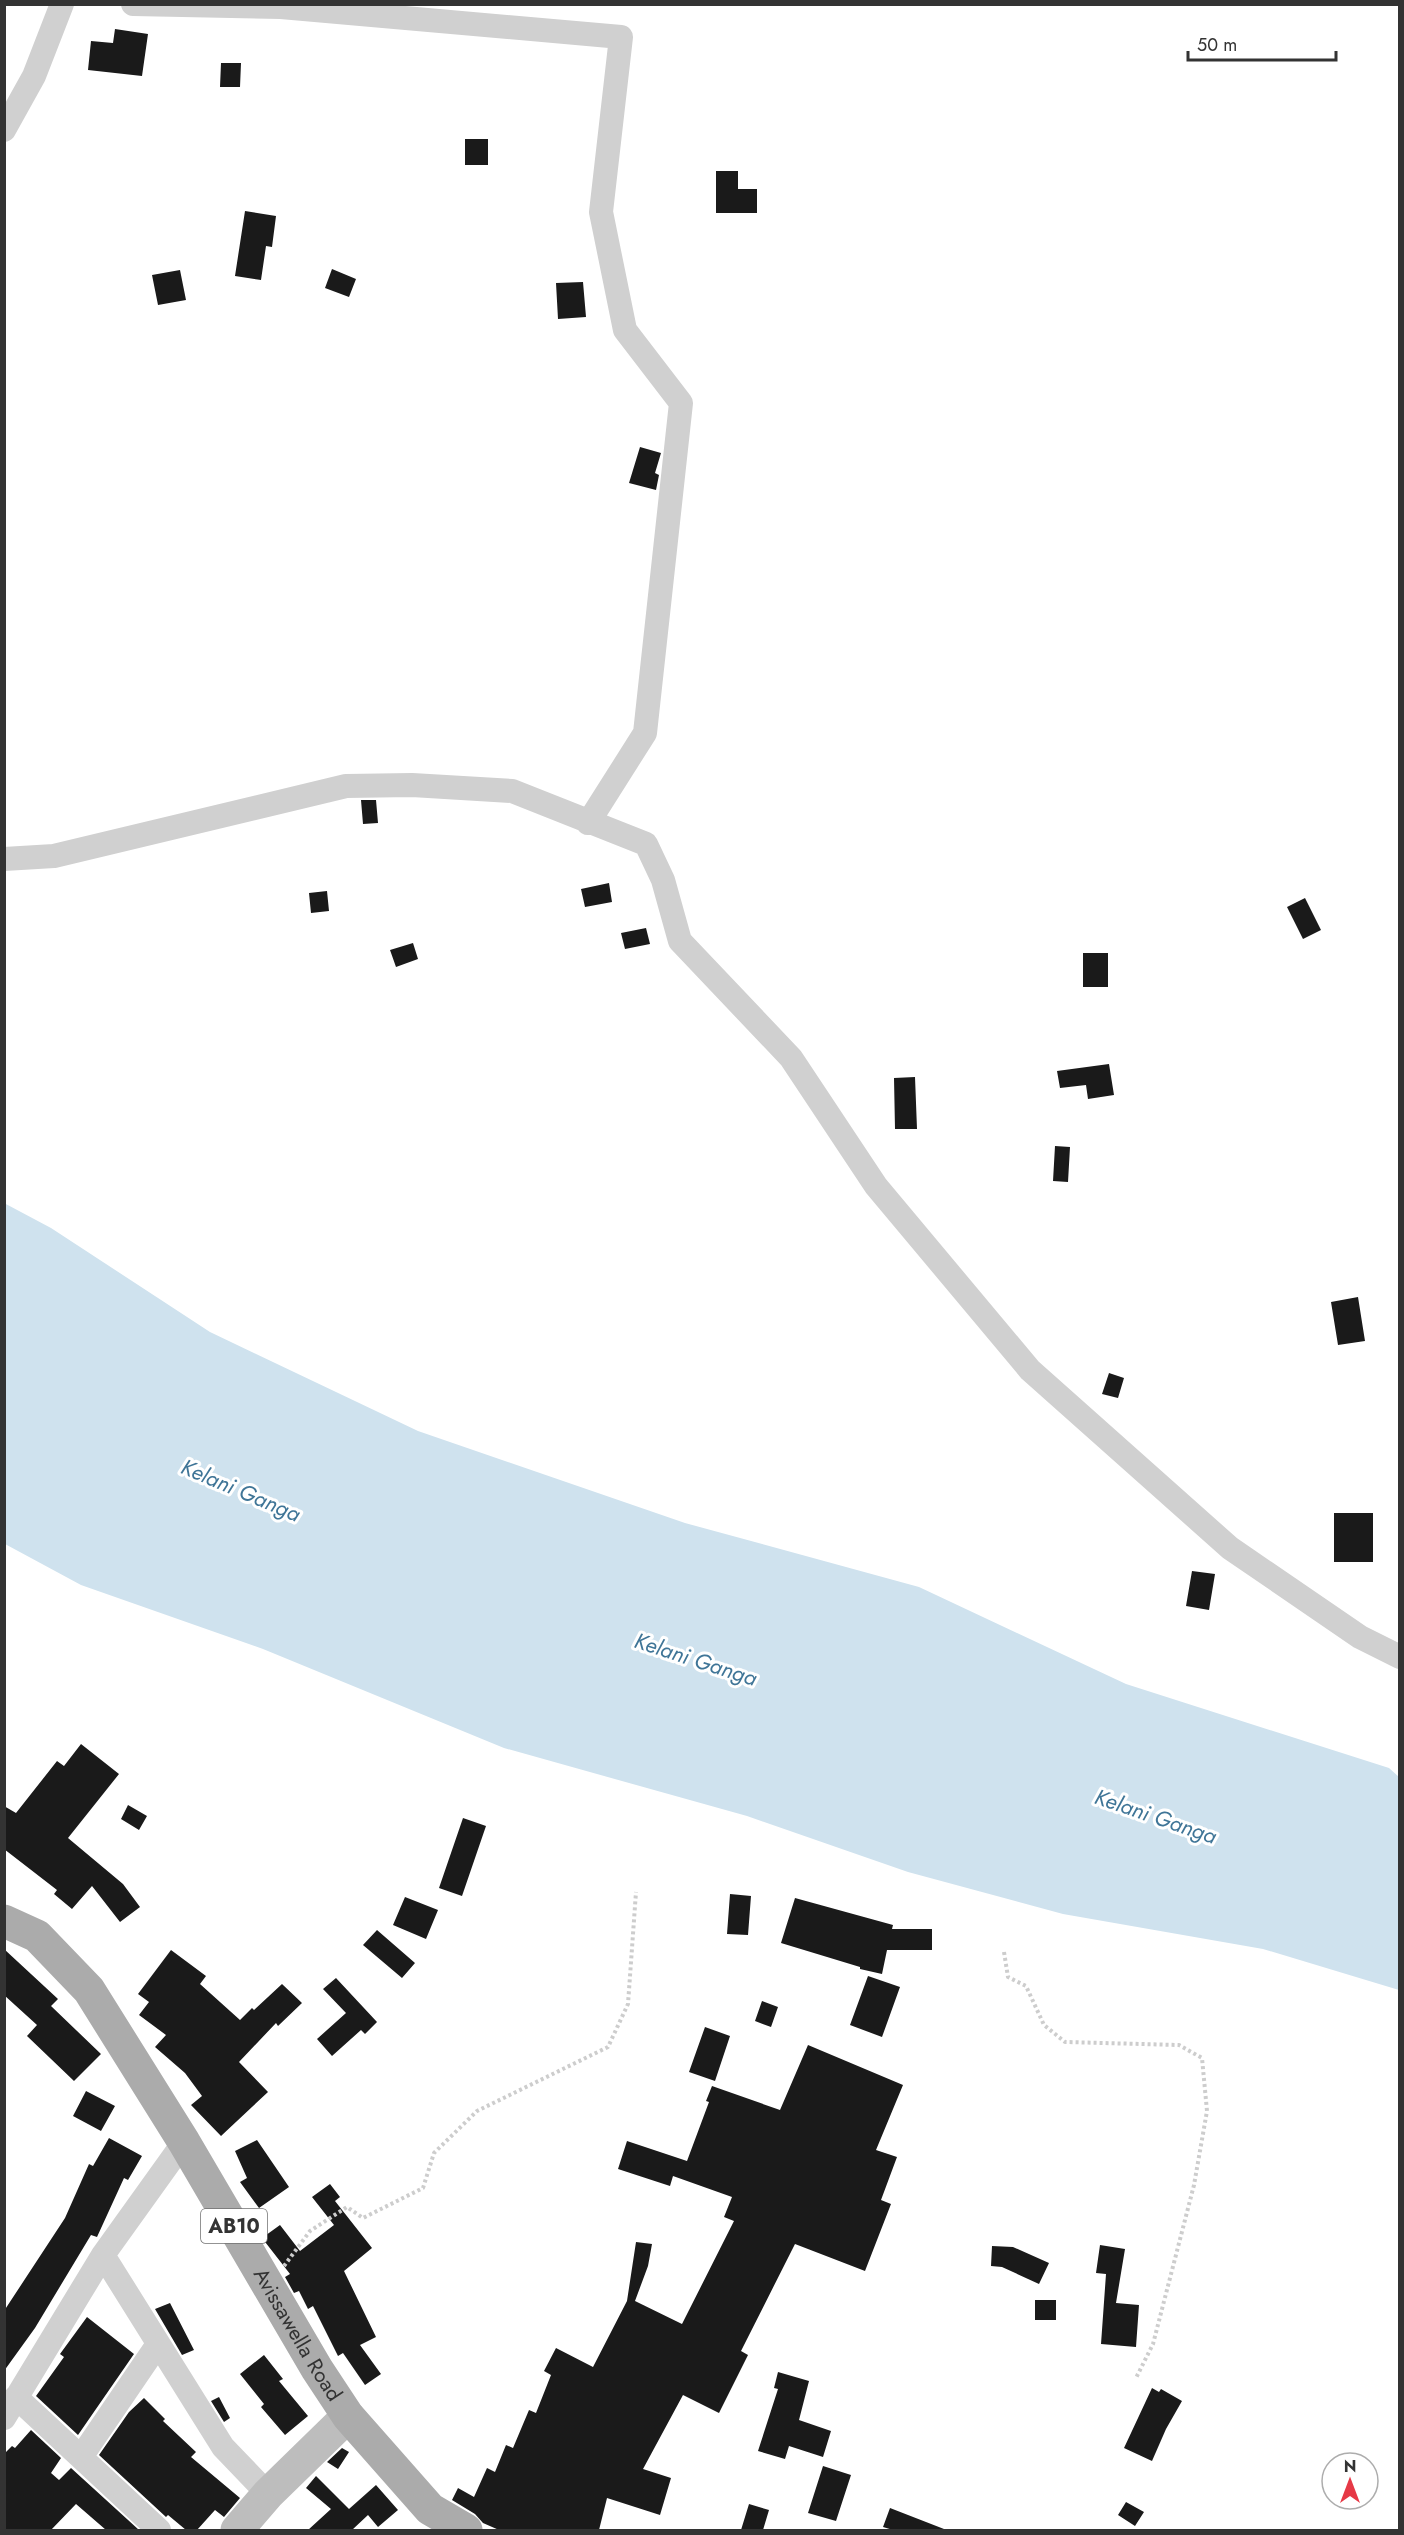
<svg xmlns="http://www.w3.org/2000/svg" width="1404" height="2535" viewBox="0 0 1404 2535" font-family="Jost,sans-serif">
	<style>
		.water { fill: #cfe2ee }
		.building { fill: #1a1a1a }
		.lines { fill: none; stroke-linecap: round; stroke-linejoin: round }
		.path { stroke: #cdcdcd; stroke-width: 4; stroke-dasharray: 3 3; stroke-linecap: butt }
		.street { stroke: #d0d0d0; stroke-width: 24 }
		.secondary { stroke: #bdbdbd; stroke-width: 33 }
		.primary { stroke: #ababab; stroke-width: 33 }
		.labels { text-anchor: middle; dominant-baseline: central; stroke-width: 6; stroke-linejoin: round; paint-order: stroke }
		.shield { fill: #fff; stroke: #707070; stroke-width: 1.5 }
		.shield-label { font-size: 20px; font-weight: bold; fill: #333 }
		.street-label { font-size: 21px; fill: #333; stroke: #fff }
		.water-label { font-size: 22px; font-style: italic; fill: #3f7597; stroke: #fff }
	</style>
	<rect width="100%" height="100%" fill="#fff"/>
	<!-- water -->
	<path class="water" d="M 4,1203 L 51,1228 L 210,1332 L 418,1431 L 685,1523 L 919,1587 L 1126,1684 L 1389,1768 L 1399,1777 L 1399,1990 L 1263,1949 L 1063,1914 L 908,1872 L 747,1816 L 504,1748 L 263,1649 L 81,1585 L 5,1544 Z"/>
	<!-- building -->
	<path class="building" d="M 115,29 L 148,34 L 142,76 L 88,70 L 91,41 L 113,43 Z
		M 221,63 L 241,63 L 240,87 L 220,87 Z
		M 465,139 L 488,139 L 488,165 L 465,165 Z
		M 716,171 L 738,171 L 738,189 L 757,189 L 757,213 L 716,213 Z
		M 245,211 L 276,216 L 272,247 L 266,246 L 261,280 L 235,276 Z
		M 332,269 L 356,279 L 349,297 L 325,288 Z
		M 180,270 L 186,300 L 158,305 L 152,275 Z
		M 583,282 L 586,317 L 558,319 L 556,283 Z
		M 640,447 L 661,453 L 655,473 L 659,475 L 656,490 L 629,483 Z
		M 361,800 L 376,800 L 378,823 L 363,824 Z
		M 609,883 L 612,902 L 585,907 L 581,889 Z
		M 327,891 L 329,911 L 311,913 L 309,893 Z
		M 1305,898 L 1321,930 L 1303,939 L 1287,907 Z
		M 646,928 L 650,944 L 625,949 L 621,933 Z
		M 413,943 L 418,959 L 396,967 L 390,950 Z
		M 1083,953 L 1108,953 L 1108,987 L 1083,987 Z
		M 1109,1064 L 1114,1095 L 1088,1099 L 1086,1085 L 1060,1088 L 1057,1071 Z
		M 915,1077 L 917,1129 L 895,1129 L 894,1078 Z
		M 1055,1146 L 1070,1147 L 1068,1182 L 1053,1181 Z
		M 1358,1297 L 1365,1341 L 1338,1345 L 1331,1302 Z
		M 1109,1373 L 1124,1378 L 1118,1398 L 1102,1394 Z
		M 1334,1513 L 1373,1513 L 1373,1562 L 1334,1562 Z
		M 1192,1571 L 1215,1574 L 1209,1610 L 1186,1606 Z
		M 81,1744 L 119,1774 L 68,1838 L 123,1884 L 140,1907 L 120,1922 L 92,1886 L 72,1909 L 54,1894 L 57,1890 L 4,1849 L 4,1806 L 16,1813 L 57,1761 L 64,1766 Z
		M 128,1805 L 147,1816 L 139,1830 L 121,1819 Z
		M 463,1818 L 486,1826 L 462,1896 L 439,1888 Z
		M 730,1894 L 751,1896 L 748,1935 L 727,1934 Z
		M 405,1897 L 438,1910 L 426,1939 L 393,1925 Z
		M 795,1898 L 893,1925 L 892,1929 L 932,1929 L 932,1950 L 887,1950 L 882,1974 L 860,1969 L 860,1967 L 781,1943 Z
		M 377,1930 L 415,1963 L 402,1978 L 363,1945 Z
		M 4,1949 L 58,1999 L 51,2006 L 101,2054 L 74,2081 L 27,2036 L 37,2025 L 4,1995 Z
		M 171,1950 L 206,1976 L 200,1984 L 240,2020 L 252,2008 L 254,2010 L 282,1984 L 302,2003 L 278,2026 L 276,2023 L 239,2062 L 268,2092 L 221,2136 L 191,2105 L 202,2096 L 185,2073 L 155,2047 L 166,2035 L 139,2015 L 149,2002 L 138,1994 Z
		M 868,1976 L 900,1987 L 882,2037 L 850,2025 Z
		M 336,1978 L 377,2022 L 365,2034 L 361,2030 L 332,2056 L 317,2039 L 346,2013 L 323,1989 Z
		M 762,2001 L 778,2007 L 771,2027 L 755,2021 Z
		M 705,2027 L 730,2036 L 715,2081 L 689,2072 Z
		M 808,2045 L 903,2085 L 876,2150 L 897,2157 L 881,2200 L 891,2204 L 865,2271 L 795,2244 L 741,2351 L 748,2355 L 719,2413 L 683,2395 L 643,2469 L 671,2478 L 660,2515 L 607,2498 L 599,2530 L 499,2530 L 483,2523 L 475,2514 L 452,2500 L 458,2488 L 474,2497 L 487,2468 L 495,2472 L 506,2445 L 513,2448 L 529,2410 L 536,2413 L 551,2375 L 544,2371 L 556,2348 L 593,2367 L 627,2301 L 636,2242 L 652,2244 L 648,2266 L 635,2301 L 682,2324 L 734,2221 L 724,2217 L 732,2197 L 673,2176 L 670,2186 L 618,2169 L 627,2141 L 687,2161 L 709,2102 L 706,2101 L 712,2086 L 780,2110 Z
		M 86,2091 L 115,2106 L 101,2131 L 73,2116 Z
		M 109,2138 L 142,2156 L 128,2180 L 124,2178 L 97,2237 L 91,2235 L 35,2328 L 4,2371 L 4,2311 L 65,2218 L 89,2164 L 93,2166 Z
		M 257,2140 L 289,2187 L 259,2208 L 240,2182 L 247,2178 L 235,2151 Z
		M 330,2184 L 340,2197 L 335,2201 L 372,2248 L 344,2271 L 376,2337 L 360,2345 L 381,2374 L 365,2385 L 343,2353 L 338,2356 L 313,2306 L 308,2309 L 299,2291 L 294,2293 L 285,2277 L 290,2274 L 262,2238 L 280,2225 L 300,2251 L 334,2225 L 312,2197 Z
		M 1100,2245 L 1125,2249 L 1116,2303 L 1139,2305 L 1136,2347 L 1101,2344 L 1106,2274 L 1096,2273 Z
		M 992,2246 L 1013,2247 L 1049,2263 L 1039,2284 L 1002,2267 L 991,2266 Z
		M 1035,2300 L 1056,2300 L 1056,2320 L 1035,2320 Z
		M 170,2303 L 194,2350 L 182,2355 L 155,2309 Z
		M 87,2317 L 134,2354 L 78,2435 L 36,2396 L 64,2357 L 60,2354 Z
		M 264,2355 L 283,2379 L 279,2381 L 308,2416 L 285,2435 L 261,2407 L 264,2404 L 240,2374 Z
		M 778,2372 L 809,2381 L 799,2420 L 831,2431 L 823,2457 L 789,2446 L 785,2459 L 758,2451 L 778,2389 L 774,2388 Z
		M 1152,2388 L 1159,2392 L 1161,2389 L 1182,2401 L 1166,2429 L 1152,2461 L 1124,2448 Z
		M 219,2397 L 230,2418 L 224,2422 L 211,2401 Z
		M 144,2398 L 165,2419 L 163,2421 L 196,2452 L 191,2457 L 240,2498 L 224,2517 L 215,2510 L 197,2530 L 186,2530 L 168,2515 L 166,2517 L 99,2455 L 129,2412 Z
		M 31,2430 L 61,2458 L 51,2473 L 59,2480 L 71,2468 L 139,2530 L 106,2530 L 76,2504 L 51,2530 L 4,2530 L 4,2454 L 12,2446 L 15,2448 Z
		M 342,2448 L 349,2452 L 338,2469 L 327,2462 Z
		M 823,2466 L 851,2475 L 836,2521 L 808,2513 Z
		M 316,2476 L 349,2509 L 376,2485 L 398,2510 L 378,2527 L 368,2515 L 352,2530 L 308,2530 L 331,2509 L 306,2488 Z
		M 1126,2502 L 1144,2512 L 1135,2526 L 1118,2515 Z
		M 749,2504 L 769,2510 L 763,2530 L 741,2530 Z
		M 890,2508 L 944,2529 L 944,2530 L 893,2530 L 883,2527 Z"/>
	<g class="lines">
		<!-- path -->
		<path class="path" d="M 1004,1952 L 1008,1977 L 1026,1986 L 1044,2025 L 1065,2042 L 1179,2045 L 1202,2058 L 1207,2111 L 1194,2185 L 1153,2344 L 1136,2378
			M 284,2266 L 310,2231 L 347,2207 L 363,2218 L 423,2188 L 434,2153 L 477,2111 L 608,2047 L 628,2004 L 636,1892"/>
		<!-- street -->
		<path class="street" d="M 133,4 L 281,7 L 621,37 L 601,212 L 625,330 L 681,403 L 645,733 L 588,823
			M 4,130 L 34,76 L 62,4
			M 4,859 L 54,856 L 346,786 L 412,785 L 512,791 L 646,844 L 663,880 L 680,941 L 791,1058 L 876,1186 L 1030,1370 L 1230,1548 L 1360,1637 L 1400,1657
			M 103,2255 L 223,2447 L 268,2494
			M 16,2397 L 159,2530
			M 4,2418 L 103,2255 L 184,2142
			M 81,2457 L 158,2344"/>
		<!-- secondary -->
		<path class="secondary" d="M 237,2530 L 268,2494 L 348,2416"/>
		<!-- primary -->
		<path class="primary" id="s1" d="M 4,1921 L 37,1936 L 89,1990 L 184,2142 L 317,2369 L 348,2416 L 430,2509 L 466,2530"/>
	</g>
	<g class="labels">
		<!-- shield labels -->
		<rect class="shield" x="201" y="2209" width="66" height="34" rx="4.5"/>
		<g class="shield-label">
			<text x="234" y="2226">AB10</text>
		</g>
		<!-- street labels -->
		<g class="street-label">
			<text stroke="none"><textPath href="#s1" startOffset="514">Avissawella Road</textPath></text>
		</g>
		<!-- water labels -->
		<g class="water-label">
			<text transform="translate(241 1490) rotate(23)">Kelani Ganga</text>
			<text transform="translate(696 1659) rotate(18)">Kelani Ganga</text>
			<text transform="translate(1156 1816) rotate(19)">Kelani Ganga</text>
		</g>
	</g>
	<!-- border -->
	<rect width="1404" height="2535" fill="none" stroke="#333333" stroke-width="12"/>
	<!-- north arrow -->
	<g transform="translate(1350 2481)"><circle r="28" fill="#ffffff" stroke="#adadad" stroke-width="1.5"/>
	<path d="M0-4.5L10 22L0 15L-10 22Z" fill="#e63946"/>
	<text y="-9" font-size="16" font-weight="bold" text-anchor="middle" fill="#333333">N</text>
	</g>
	<!-- scale -->
	<path d="M1188 51v9h148v-9" fill="none" stroke="#333333" stroke-width="3"/>
	<text x="1197" y="51" font-size="18" fill="#333333" stroke="#ffffff" stroke-width="4.5" paint-order="stroke">50 m</text>
</svg>
